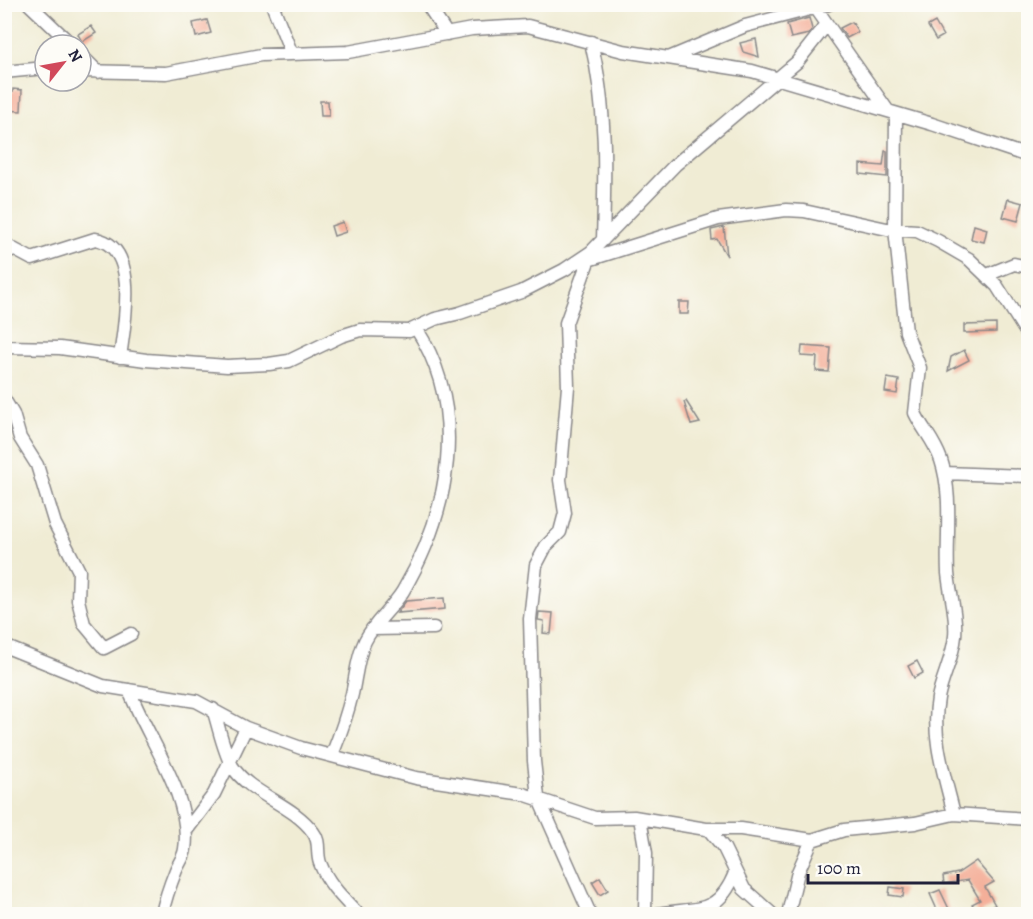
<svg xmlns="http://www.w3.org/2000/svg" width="1033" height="919" viewBox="0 0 1033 919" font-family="Alegreya,serif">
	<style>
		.building { fill: #f4af99 }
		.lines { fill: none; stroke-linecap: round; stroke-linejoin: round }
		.street-casing { stroke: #898788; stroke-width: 15 }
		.street { stroke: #fff; stroke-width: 12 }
	</style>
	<rect width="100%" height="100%" fill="#fdfcf7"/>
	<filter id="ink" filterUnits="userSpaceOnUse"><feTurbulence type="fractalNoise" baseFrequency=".0167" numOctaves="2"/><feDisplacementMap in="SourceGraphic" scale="12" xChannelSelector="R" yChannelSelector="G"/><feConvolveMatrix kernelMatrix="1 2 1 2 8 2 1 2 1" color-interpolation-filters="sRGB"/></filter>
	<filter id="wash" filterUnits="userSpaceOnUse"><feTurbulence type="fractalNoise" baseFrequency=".008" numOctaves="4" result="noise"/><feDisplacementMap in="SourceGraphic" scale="24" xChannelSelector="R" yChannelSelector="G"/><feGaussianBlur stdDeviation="1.35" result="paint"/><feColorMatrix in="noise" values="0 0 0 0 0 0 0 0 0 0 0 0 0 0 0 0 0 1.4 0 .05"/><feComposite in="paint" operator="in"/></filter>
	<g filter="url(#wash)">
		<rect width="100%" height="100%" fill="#f0ecd4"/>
		<g id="blocks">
			<!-- building -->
			<path class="building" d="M 809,18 L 812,29 L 809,34 L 791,38 L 787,24 Z
				M 207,20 L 211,33 L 196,37 L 193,23 Z
				M 852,22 L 858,32 L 847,38 L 840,28 Z
				M 935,22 L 943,36 L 936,40 L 928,26 Z
				M 91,26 L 96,33 L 82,42 L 78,34 Z
				M 756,39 L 759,57 L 743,52 L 740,43 Z
				M 4,89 L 13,92 L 13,89 L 22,90 L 21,111 L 4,110 Z
				M 320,101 L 328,101 L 329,116 L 321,116 Z
				M 885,151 L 887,151 L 887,177 L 860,174 L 860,164 L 883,166 Z
				M 1008,199 L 1023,203 L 1018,221 L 1003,217 Z
				M 343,222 L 346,232 L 334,236 L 331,226 Z
				M 974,225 L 987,229 L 984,242 L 971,239 Z
				M 724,227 L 727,256 L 717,239 L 712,240 L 711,230 Z
				M 679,302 L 689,302 L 688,314 L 679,314 Z
				M 996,324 L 996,332 L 964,333 L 964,325 Z
				M 802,346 L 831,348 L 829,372 L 816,371 L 817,357 L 801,356 Z
				M 964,350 L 969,360 L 948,371 L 951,357 Z
				M 887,378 L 899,380 L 897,394 L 885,392 Z
				M 686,401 L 700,423 L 691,425 L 684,402 Z
				M 444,598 L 445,609 L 397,613 L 406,601 Z
				M 539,612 L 553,613 L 551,634 L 543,633 L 544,621 L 538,620 Z
				M 917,661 L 923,673 L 914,678 L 908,666 Z
				M 976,861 L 994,882 L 985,887 L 995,905 L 978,914 L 972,904 L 980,900 L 968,880 L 944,884 L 943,876 L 958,873 Z
				M 600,877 L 608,890 L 600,895 L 592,882 Z
				M 890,887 L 904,889 L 903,897 L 889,895 Z
				M 940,890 L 949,909 L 939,914 L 930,894 Z"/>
		</g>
	</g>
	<g filter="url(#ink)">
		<use href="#blocks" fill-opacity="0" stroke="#898788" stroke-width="1.5"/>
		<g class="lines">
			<!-- street casing -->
			<g class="street-casing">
				<path id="street" d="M 29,4 L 72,45
					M 272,4 L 291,52
					M 427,4 L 447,34
					M 813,4 L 888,111
					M 591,42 C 607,107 605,173 603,240
					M 81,55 L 98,72
					M 671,57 L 745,26 L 829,4
					M 81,71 L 166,73 L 261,55 L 348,52 L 472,29 L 528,26 L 623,51 L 752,71 L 932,124 L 1028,156
					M 4,72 L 45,68
					M 896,114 L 895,229 L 906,332 L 920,368 L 915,413 C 923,430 934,440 941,460 C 953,496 946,536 948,573 C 950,595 957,614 955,636 C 953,658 942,677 938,698 C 931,737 945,777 954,814
					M 4,244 L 32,259 L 95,239 C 141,246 124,326 120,357
					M 588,260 L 718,219 L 786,210 L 804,211 L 887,229 L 917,231 L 938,241 L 969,259 L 997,286 L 1028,335
					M 987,275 L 1014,264 L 1028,267
					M 4,347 L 60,348 L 146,360 L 227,366 L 269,364 L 289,361 L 341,336 L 360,330 L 409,331 L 435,319 L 460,313 L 521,292 L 564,270 L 591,252 L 675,165 L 797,62 L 827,24
					M 4,399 L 13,414 L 20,438 L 37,465 L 55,524 L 79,571 L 78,600 L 84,624 L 104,648 L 131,634
					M 945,473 L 1028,476
					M 372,629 L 434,628
					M 4,646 L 103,686 L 196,701 L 246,728 L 301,748 L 416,778 L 523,794 L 595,818 L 634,817 L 706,829 L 741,829 L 812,840 L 844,830 L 915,823 L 954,814 L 1028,819
					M 129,690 C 147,738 193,798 185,849 C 184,857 179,863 176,870 C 170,885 165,899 162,914
					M 213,709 C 219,727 223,750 232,766 C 249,794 293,804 313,832 C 321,842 316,852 320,863 C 328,884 343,898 358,914
					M 332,755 C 340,735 347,715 352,694 C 356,677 357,657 365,641 C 374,622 392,609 403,591 C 450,511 469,410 416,328
					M 640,818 L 646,853 L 645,914
					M 709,830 L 724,848 L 744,889 L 772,914
					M 186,831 L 214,794 L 246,728
					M 590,914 L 538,797 L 534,761 L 530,619 L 536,565 L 546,546 L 560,532 L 565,513 L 560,480 L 568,387 L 566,323 L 591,253
					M 658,914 C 696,907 718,916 735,873
					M 788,914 L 798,872 L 812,840"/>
			</g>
			<!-- street -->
			<use href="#street" class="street"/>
		</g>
	</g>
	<!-- margin -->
	<rect width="1033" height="919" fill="none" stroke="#fdfcf7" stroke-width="24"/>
	<!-- north arrow -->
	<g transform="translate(63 63) rotate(59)"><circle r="28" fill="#fdfcf7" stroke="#a5a5ac" stroke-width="1.5"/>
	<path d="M0-4.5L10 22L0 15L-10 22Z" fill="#d1495b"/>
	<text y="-9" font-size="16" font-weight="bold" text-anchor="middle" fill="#22223b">N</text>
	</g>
	<!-- scale -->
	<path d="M808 874v9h150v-9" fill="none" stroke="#22223b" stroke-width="3"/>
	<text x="817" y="874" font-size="18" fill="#22223b" stroke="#fdfcf7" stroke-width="4.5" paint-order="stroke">100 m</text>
</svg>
